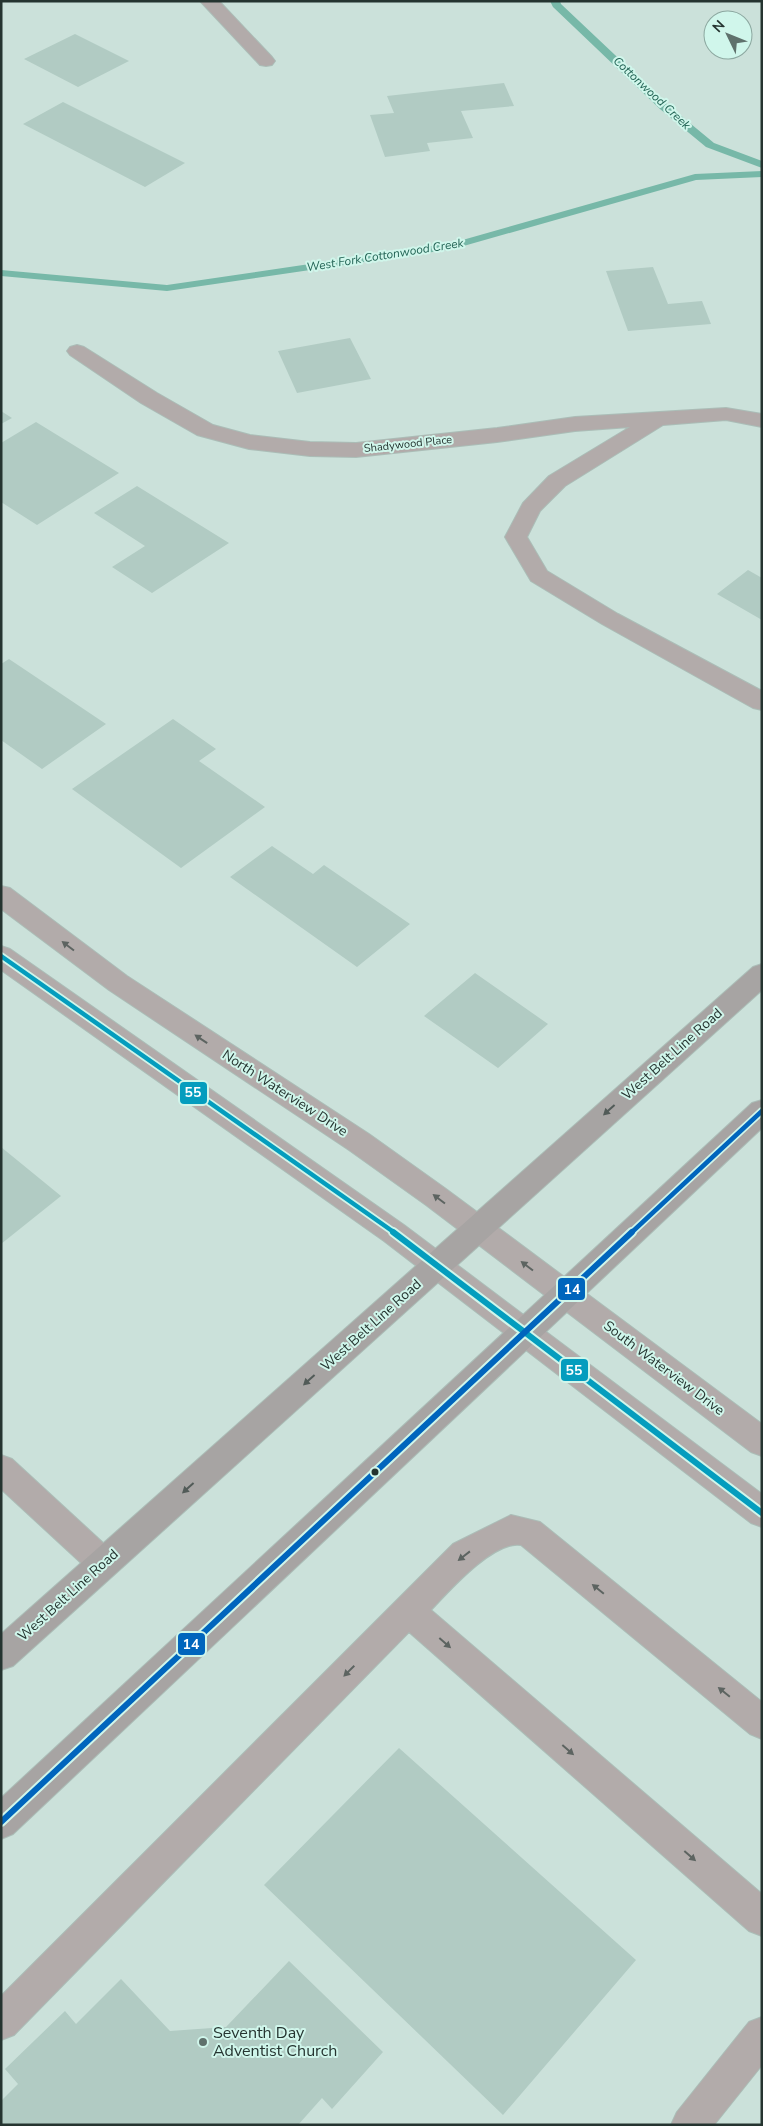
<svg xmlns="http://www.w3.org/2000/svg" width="763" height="2126" viewBox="0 0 763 2126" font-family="'Nunito Sans',sans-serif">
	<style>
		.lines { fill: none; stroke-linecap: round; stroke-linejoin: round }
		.stream { fill: #77b8a8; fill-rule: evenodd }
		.building { fill: #b1cbc3 }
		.minor-casing { stroke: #abbdb7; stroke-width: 2 }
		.major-casing { stroke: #abbdb7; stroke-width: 2 }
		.minor { fill: #b2abaa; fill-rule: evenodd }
		.major { fill: #a7a4a3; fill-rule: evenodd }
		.bus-1-far1-casing { stroke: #d0f6eb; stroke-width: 8 }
		.bus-1-casing { stroke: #d0f6eb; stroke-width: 10 }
		.bus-2-far1-casing { stroke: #d0f6eb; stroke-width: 8 }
		.bus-2-casing { stroke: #d0f6eb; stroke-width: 10 }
		.bus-1-far1 { stroke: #049dbe; stroke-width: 4.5 }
		.bus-1 { stroke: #049dbe; stroke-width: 6 }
		.bus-2-far1 { stroke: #0065bd; stroke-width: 4.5 }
		.bus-2 { stroke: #0065bd; stroke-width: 6 }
		.oneway { fill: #5d6461 }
		.oneway2 { fill: #525b58 }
		.bus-dot { fill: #253430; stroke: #d0f6eb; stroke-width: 2 }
		.poi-dot { fill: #5f716c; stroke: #d0f6eb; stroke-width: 2 }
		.labels { text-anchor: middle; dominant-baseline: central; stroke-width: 4; stroke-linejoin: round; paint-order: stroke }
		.far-street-label { font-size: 11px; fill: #253430; stroke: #d0f6eb }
		.far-water-label { font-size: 12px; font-style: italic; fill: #236455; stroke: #d0f6eb }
		.street-label { font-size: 14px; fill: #253430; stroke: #d0f6eb }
		.near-poi-label { font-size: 16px; fill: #253430; stroke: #d0f6eb; text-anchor: start }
		.line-badge { stroke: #d0f6eb; stroke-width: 2 }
		.badge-label { font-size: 14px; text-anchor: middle; font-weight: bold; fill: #fff }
	</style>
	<rect width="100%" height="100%" fill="#cbe1da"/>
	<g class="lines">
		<!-- stream -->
		<path class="stream" d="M 550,1 L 560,1 L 561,4 L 668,105 L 714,143 L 762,161 L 762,168 L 706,147 L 660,109 L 553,7 Z
			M 762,171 L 762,177 L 696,180 L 453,249 L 167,291 L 1,276 L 1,270 L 167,285 L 452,243 L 695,174 Z"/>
	</g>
	<!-- building -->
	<path class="building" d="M 75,34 L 129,61 L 78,87 L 24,59 Z
		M 504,83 L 514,106 L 461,111 L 473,138 L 427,143 L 430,151 L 385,157 L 370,115 L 394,113 L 387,96 Z
		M 63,102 L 185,163 L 145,187 L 23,124 Z
		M 653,267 L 668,304 L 702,301 L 711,324 L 628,331 L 606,271 Z
		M 350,338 L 371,379 L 297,393 L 278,351 Z
		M 1,411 L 12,418 L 1,424 Z
		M 36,422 L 119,473 L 37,525 L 1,502 L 1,443 Z
		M 137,486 L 229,543 L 152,593 L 112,567 L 145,546 L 94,513 Z
		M 748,570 L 762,578 L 762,620 L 717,594 Z
		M 9,659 L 106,724 L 42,769 L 1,740 L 1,664 Z
		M 173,719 L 216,749 L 199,761 L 265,807 L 181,868 L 72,789 Z
		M 272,846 L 313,874 L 324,865 L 410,924 L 357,967 L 230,877 Z
		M 475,973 L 548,1024 L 498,1068 L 424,1016 Z
		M 1,1147 L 61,1196 L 1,1244 Z
		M 399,1748 L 636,1960 L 503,2115 L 264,1885 Z
		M 289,1961 L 383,2052 L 332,2109 L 322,2098 L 298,2125 L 1,2125 L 1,2101 L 18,2084 L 5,2069 L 65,2011 L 76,2024 L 121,1979 L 170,2031 L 226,2027 Z"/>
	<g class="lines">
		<!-- minor casing -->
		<g class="minor-casing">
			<path id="minor" d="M 200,1 L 219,1 L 272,57 L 275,61 L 272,65 L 266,66 L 260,65 Z
				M 77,345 L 84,347 L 157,393 L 213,425 L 250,435 L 310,442 L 356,443 L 497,428 L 575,417 L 726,408 L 762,414 L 762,427 L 726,420 L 663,425 L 565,486 L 540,511 L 527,537 L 547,571 L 618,614 L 762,691 L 762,710 L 753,708 L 602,624 L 531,581 L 505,537 L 523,503 L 549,476 L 630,427 L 575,431 L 497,442 L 356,457 L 310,456 L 249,449 L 197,435 L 141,403 L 70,355 L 67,351 L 70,347 Z
				M 1,886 L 10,888 L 127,976 L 369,1134 L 446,1189 L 762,1424 L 762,1456 L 751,1452 L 426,1205 L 349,1150 L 109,990 L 1,909 Z
				M 1,946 L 10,949 L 404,1225 L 762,1494 L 762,1527 L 751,1523 L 384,1241 L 1,970 Z
				M 1,1455 L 12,1459 L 114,1553 L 119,1563 L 114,1573 L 103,1578 L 92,1573 L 1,1489 Z
				M 511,1515 L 540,1522 L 762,1702 L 762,1739 L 750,1734 L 521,1545 C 494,1540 449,1591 431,1610 L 762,1894 L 762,1936 L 749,1931 L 409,1632 L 14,2035 L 1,2040 L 1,1996 L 453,1544 Z
				M 762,2017 L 762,2065 L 714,2125 L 671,2125 L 677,2112 L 749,2022 Z"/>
		</g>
		<!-- major casing -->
		<g class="major-casing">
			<path id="major" d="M 762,964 L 762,990 L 13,1666 L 1,1670 L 1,1634 L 753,967 Z
				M 762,1100 L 762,1128 L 13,1834 L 1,1839 L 1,1798 L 752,1103 Z"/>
		</g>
		<!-- minor -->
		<use href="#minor" class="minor"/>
		<!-- major -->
		<use href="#major" class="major"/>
		<!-- bus-1-far1 casing -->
		<g class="bus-1-far1-casing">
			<path id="bus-1-far1" d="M 1,956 L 395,1233"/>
		</g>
		<!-- bus-1 casing -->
		<g class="bus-1-casing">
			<path id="bus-1" d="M 393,1232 L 762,1513"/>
		</g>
		<!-- bus-2-far1 casing -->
		<g class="bus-2-far1-casing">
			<path id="bus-2-far1" d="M 631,1233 L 762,1111"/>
		</g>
		<!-- bus-2 casing -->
		<g class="bus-2-casing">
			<path id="bus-2" d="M 1,1822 L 632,1232"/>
		</g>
		<!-- bus-1-far1 -->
		<use href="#bus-1-far1" class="bus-1-far1"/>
		<!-- bus-1 -->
		<use href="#bus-1" class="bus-1"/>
		<!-- bus-2-far1 -->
		<use href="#bus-2-far1" class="bus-2-far1"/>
		<!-- bus-2 -->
		<use href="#bus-2" class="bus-2"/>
	</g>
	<!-- one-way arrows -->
	<defs><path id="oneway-solid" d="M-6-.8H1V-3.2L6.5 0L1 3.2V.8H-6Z" transform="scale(1.25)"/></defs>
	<g class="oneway">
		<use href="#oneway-solid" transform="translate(68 946) rotate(-143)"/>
		<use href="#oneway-solid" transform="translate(201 1039) rotate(-146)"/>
		<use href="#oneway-solid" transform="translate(439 1199) rotate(-143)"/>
		<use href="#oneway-solid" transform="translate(527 1266) rotate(-143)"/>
		<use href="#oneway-solid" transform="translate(464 1556) rotate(142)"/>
		<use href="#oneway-solid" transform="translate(598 1589) rotate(-141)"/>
		<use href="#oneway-solid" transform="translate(445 1643) rotate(41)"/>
		<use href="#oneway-solid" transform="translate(349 1671) rotate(135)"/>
		<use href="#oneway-solid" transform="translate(724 1692) rotate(-141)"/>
		<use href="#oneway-solid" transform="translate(568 1750) rotate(41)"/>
		<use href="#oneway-solid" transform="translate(690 1856) rotate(41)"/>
	</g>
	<g class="oneway2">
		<use href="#oneway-solid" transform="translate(609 1110) rotate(138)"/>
		<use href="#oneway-solid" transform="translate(309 1380) rotate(138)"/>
		<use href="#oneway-solid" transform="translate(188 1488) rotate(138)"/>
	</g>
	<!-- markers -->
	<circle class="bus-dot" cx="375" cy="1472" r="4.5"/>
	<circle class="poi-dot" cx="203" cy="2042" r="5"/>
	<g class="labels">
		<!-- far-street labels -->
		<g class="far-street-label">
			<text transform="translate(408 444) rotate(-6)">Shadywood Place</text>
		</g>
		<!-- far-water labels -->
		<g class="far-water-label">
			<text transform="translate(652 93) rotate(43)">Cottonwood Creek</text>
			<text transform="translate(385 255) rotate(-9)">West Fork Cottonwood Creek</text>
		</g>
		<!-- street labels -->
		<g class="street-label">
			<text transform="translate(672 1054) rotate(-42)">West Belt Line Road</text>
			<text transform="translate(285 1093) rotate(33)">North Waterview Drive</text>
			<text transform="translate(371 1325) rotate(-42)">West Belt Line Road</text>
			<text transform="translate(664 1368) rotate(37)">South Waterview Drive</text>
			<text transform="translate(68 1595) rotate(-42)">West Belt Line Road</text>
		</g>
		<!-- near-poi labels -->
		<g class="near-poi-label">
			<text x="213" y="2033">Seventh Day<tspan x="213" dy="18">Adventist Church</tspan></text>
		</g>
	</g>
	<g class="line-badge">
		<rect x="179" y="1081" width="29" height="24" rx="5" fill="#049dbe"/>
		<rect x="557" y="1277" width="29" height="24" rx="5" fill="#0065bd"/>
		<rect x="560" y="1358" width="29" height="24" rx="5" fill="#049dbe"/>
		<rect x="177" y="1632" width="29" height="24" rx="5" fill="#0065bd"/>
	</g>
	<g class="badge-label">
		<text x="193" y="1097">55</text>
		<text x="572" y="1294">14</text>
		<text x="574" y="1375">55</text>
		<text x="191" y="1649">14</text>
	</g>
	<!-- border -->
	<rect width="763" height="2126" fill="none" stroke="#253430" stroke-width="5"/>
	<!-- north arrow -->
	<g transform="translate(728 35) rotate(313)"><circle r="24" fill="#d0f6eb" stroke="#8ca8a0"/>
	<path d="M0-4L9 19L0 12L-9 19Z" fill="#5f716c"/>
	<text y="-8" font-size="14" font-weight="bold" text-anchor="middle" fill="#253430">N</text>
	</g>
</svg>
